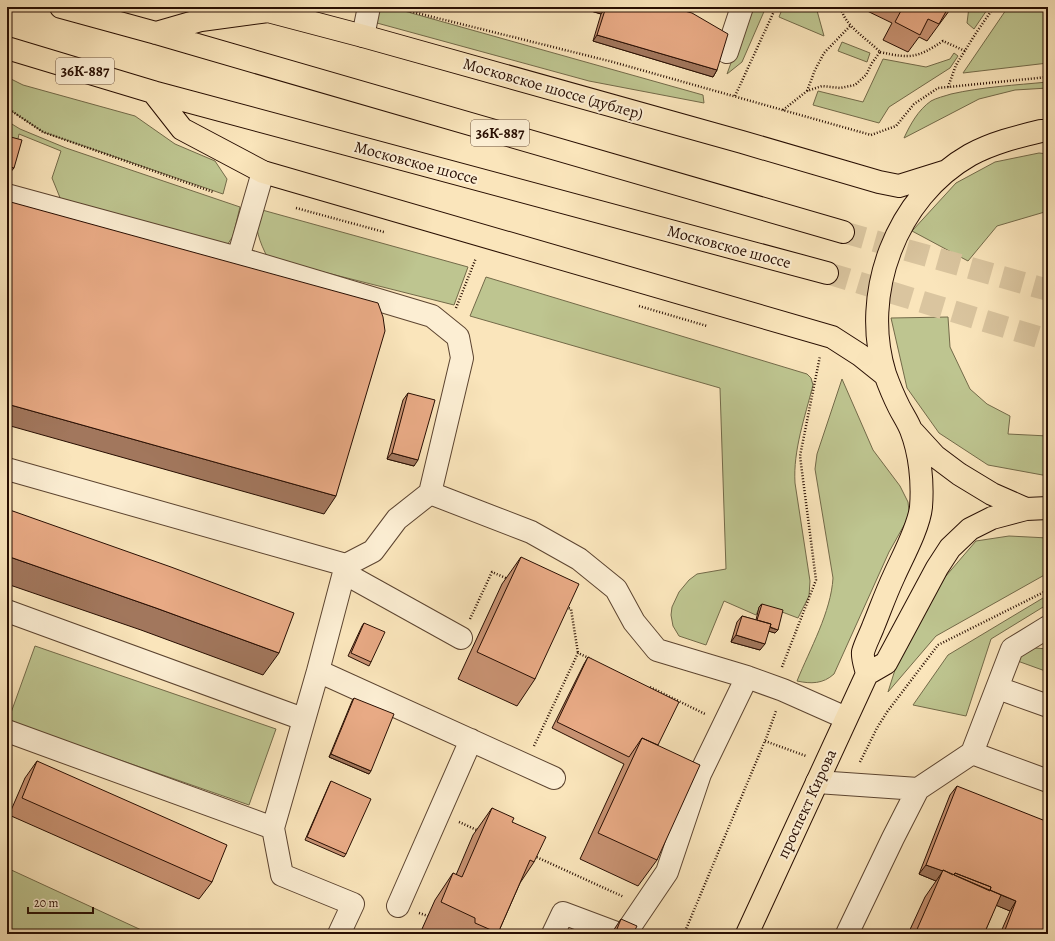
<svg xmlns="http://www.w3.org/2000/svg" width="1055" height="941" viewBox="0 0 1055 941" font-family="Alegreya,serif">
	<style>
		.green { fill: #bec590; stroke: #736a49 }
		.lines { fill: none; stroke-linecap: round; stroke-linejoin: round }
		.major-tunnel { stroke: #dac59f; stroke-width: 22; stroke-dasharray: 22 11; stroke-linecap: butt }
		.minor-casing { stroke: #5c4430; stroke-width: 24 }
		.major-casing { stroke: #280e02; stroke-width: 24 }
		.path { stroke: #280e02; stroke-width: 2.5; stroke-dasharray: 1 2; stroke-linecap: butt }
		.minor { stroke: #fceed3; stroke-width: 22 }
		.major { stroke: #fae5bb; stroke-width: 22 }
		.wall { fill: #c89272; stroke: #280e02 }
		.shaded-wall { fill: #a2775d; stroke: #280e02 }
		.building { fill: #e8aa85; stroke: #280e02 }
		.labels { text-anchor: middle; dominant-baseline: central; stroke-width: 4; stroke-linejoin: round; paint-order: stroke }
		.shield { fill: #fceed3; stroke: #685141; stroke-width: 1 }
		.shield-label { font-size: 15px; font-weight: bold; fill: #280e02 }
		.street-label { font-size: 16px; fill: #280e02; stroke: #fceed3 }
	</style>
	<rect width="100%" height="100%" fill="#fae5bb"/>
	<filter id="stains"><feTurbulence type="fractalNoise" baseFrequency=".005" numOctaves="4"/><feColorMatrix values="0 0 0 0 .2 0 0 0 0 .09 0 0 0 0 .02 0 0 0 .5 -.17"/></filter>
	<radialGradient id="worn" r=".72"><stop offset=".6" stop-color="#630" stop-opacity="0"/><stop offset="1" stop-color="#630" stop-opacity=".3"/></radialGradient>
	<!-- green -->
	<path class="green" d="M 369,7 L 390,7 L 703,95 L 704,103 L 589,81 L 366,20 Z
		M 751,7 L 766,7 L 742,62 L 727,74 Z
		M 783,7 L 816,7 L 824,36 L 779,17 Z
		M 969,7 L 989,7 L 974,29 L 967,23 Z
		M 1008,7 L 1048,7 L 1048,63 L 963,73 Z
		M 842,42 L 870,53 L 867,62 L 838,51 Z
		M 954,53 L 958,56 L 950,68 L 889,107 L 879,123 L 813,105 L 818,91 L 863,102 L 883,59 L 926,67 L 950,59 Z
		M 7,77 L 23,85 L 135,116 L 175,144 L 215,161 L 227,179 L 223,194 L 43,132 L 7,108 Z
		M 1048,82 L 1048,88 L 1015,90 L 979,99 L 904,138 C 910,125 918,110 931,101 C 936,98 945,96 951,94 C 982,87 1016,85 1048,82 Z
		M 7,121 L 20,129 L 66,148 L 240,207 L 233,236 L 224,250 L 63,205 L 52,178 L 61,151 L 19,134 L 17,144 L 7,140 Z
		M 1039,153 L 1048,154 L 1048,211 L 997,226 L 968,261 L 912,231 L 956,183 L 995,162 Z
		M 255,208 L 468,267 L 454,305 L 268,258 C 259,242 255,227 255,208 Z
		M 486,277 L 807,374 L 811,378 L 813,385 C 805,417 793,450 795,483 L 810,581 L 809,596 L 798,618 L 761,604 L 756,615 L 724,601 L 706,645 L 679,636 L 673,626 L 671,615 L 672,607 L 679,592 L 689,580 L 697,574 L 726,569 L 720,388 L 470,316 Z
		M 948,317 L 950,347 L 970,389 L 987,404 L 1010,416 L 1008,434 L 1048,436 L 1048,476 L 988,465 L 939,433 L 907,388 L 891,318 Z
		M 842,379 L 873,450 L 900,486 L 908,502 L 909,511 L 907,520 L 889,552 L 834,674 C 823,684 811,684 797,681 C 810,649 831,612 833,578 L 815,469 L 817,454 Z
		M 1009,536 L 1048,538 L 1048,573 L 936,636 L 888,692 L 900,654 L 933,591 L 976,541 Z
		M 1048,595 L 1048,604 L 991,639 L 966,716 L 913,705 L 948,655 Z
		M 35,646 L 276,729 L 249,805 L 8,721 Z
		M 1022,647 L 1048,649 L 1048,672 L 1012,659 Z
		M 7,868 L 150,934 L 7,934 Z"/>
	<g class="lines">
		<!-- major-tunnel -->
		<path class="major-tunnel" d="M 843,232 L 1048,290
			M 827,273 L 1048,340"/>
		<!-- minor casing -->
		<g class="minor-casing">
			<path id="minor" d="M 363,36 L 369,7
				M 727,52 L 742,7
				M 7,195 L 238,258 L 432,316 L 458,337 L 462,358 L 430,493
				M 238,258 L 263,172
				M 7,469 L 346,565 L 373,551 L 397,519 L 430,493 L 531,532 L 579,559 L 616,589 L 634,622 L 657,650 L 747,677 L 783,690 L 846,718
				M 344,573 L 461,638
				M 7,611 L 303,719
				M 1048,627 L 1012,649 L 972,753 L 1048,781
				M 318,671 L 554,778
				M 998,688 L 1048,706
				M 7,731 L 273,828 L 282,875 L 353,904 L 339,934
				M 817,782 L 918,789 L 972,753
				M 273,828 L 318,671 L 346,565
				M 398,906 L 471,740
				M 553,934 L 563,913 L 619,934
				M 625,934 L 667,872 L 700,774 L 747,677
				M 847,934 L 893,838 L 918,789"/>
		</g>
		<!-- major casing -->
		<g class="major-casing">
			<path id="major" d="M 61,7 L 156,33 L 843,232
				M 156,33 L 201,20 L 268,11 L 363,36 L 742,142 L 879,182 L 899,186 L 947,171
				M 7,48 L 153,92 L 827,273
				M 153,92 L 182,129 L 263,172 L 832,337 L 860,355 L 885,375
				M 913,432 L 935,456 L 959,474 L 992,494 L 1026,509
				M 867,674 C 866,668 862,658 863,652 C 865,644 870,635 873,627 C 880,610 886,593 894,576 C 902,558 919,527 921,507 C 923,482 920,453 911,430 C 908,422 903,415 899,407 C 894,397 889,385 885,374 C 860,294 896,197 970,155 C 992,143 1016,137 1041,131 L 1048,131
				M 867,674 L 886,663 L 937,568 L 950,548 L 970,529 L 992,518 L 1026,509 L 1048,508
				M 747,934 L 867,674"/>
		</g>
		<!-- path -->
		<path class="path" d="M 393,7 L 613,62 L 871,135 L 896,126 L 914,104 L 938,88 L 1048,77
			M 880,52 C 911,59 917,58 943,41 L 965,51
			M 948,87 L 956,65 L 976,33 L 994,7
			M 807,91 L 815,70 L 824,53 L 851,25
			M 735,96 L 776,7
			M 7,108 L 43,132 L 213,192
			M 783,110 L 807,91 L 822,86 L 840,88 L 855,85 L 866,75 L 872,63 L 880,52 C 869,40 843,25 841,7
			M 296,208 L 384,232
			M 639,306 L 707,326
			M 456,308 L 476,258
			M 566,607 L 571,609 L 578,653
			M 470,619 L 492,572 L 508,579
			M 782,667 L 816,580 L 800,456 L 820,356
			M 650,687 L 705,714
			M 765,741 L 806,756
			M 534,746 L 578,653 L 591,659
			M 860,762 L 877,728 L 887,712 L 938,645 L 1048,590
			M 459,822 L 479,831
			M 534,856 L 624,897
			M 419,913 L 428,916
			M 684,934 L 767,736 L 776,711"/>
		<!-- minor -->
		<use href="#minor" class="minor"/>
		<!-- major -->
		<use href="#major" class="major"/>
	</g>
	<!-- wall -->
	<path class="wall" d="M 578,7 L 673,8 L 717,70 L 713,77 L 593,41 L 601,14 Z
		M 862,7 L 952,7 L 938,26 L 927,41 L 919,37 L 908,52 L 883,40 L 892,23 L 861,8 Z
		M 408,393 L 414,466 L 387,459 L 403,400 Z
		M 521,557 L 535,679 L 517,706 L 458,679 L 502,584 Z
		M 762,604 L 778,630 L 775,633 L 769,631 L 760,650 L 731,642 L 737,622 L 742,616 L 756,620 L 759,607 Z
		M 364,623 L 371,662 L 369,666 L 348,656 L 362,626 Z
		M 588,657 L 658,745 L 657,860 L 638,886 L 580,859 L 624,764 L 552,728 L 584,664 Z
		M 354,698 L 369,774 L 329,757 L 352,701 Z
		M 37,761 L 212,882 L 199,899 L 9,815 L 25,778 Z
		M 331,781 L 346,854 L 344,857 L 305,840 L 329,785 Z
		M 957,786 L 1048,934 L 1000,934 L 1010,911 L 996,905 L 984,934 L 908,934 L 925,897 L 936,881 L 919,874 L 950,795 Z
		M 492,808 L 512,822 L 534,862 L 520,883 L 498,933 L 497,934 L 433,934 L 422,929 L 435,900 L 453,873 L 456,875 L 473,835 Z
		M 621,919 L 633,934 L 611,934 Z"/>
	<!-- shaded-wall -->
	<path class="shaded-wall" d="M 578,7 L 606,7 L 601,14 Z
		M 597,35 L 717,70 L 713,77 L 593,41 Z
		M 7,166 L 14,168 L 9,174 L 7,174 Z
		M 7,404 L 336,496 L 324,514 L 7,425 Z
		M 392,453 L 418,460 L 414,466 L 387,459 Z
		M 7,556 L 156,608 L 279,653 L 263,675 L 141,630 L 7,584 Z
		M 756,623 L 778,630 L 775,633 L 754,627 Z
		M 736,635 L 765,644 L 760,650 L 731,642 Z
		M 331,754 L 371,771 L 369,774 L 329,757 Z
		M 926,865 L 943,871 L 936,881 L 919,874 Z
		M 953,876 L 1016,901 L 1010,911 L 949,886 Z
		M 1005,930 L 1016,934 L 1002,934 Z"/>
	<!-- building -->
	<path class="building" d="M 605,7 L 673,7 L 673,8 L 692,13 L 728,34 L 717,70 L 597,35 L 606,7 Z
		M 903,7 L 952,7 L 950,9 L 948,8 L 939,24 L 928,19 L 920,35 L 895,22 Z
		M 7,136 L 22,140 L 14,168 L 7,166 Z
		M 7,201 L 378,303 L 383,317 L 385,331 L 336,496 L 7,404 Z
		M 408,393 L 435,400 L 418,460 L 392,453 Z
		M 7,509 L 171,567 L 294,613 L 279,653 L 156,608 L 7,556 Z
		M 521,557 L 579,584 L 535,679 L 477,652 Z
		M 762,604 L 783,610 L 778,630 L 770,627 L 771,624 L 757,620 Z
		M 742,616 L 771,624 L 765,644 L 736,635 Z
		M 364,623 L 385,632 L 371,662 L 351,653 Z
		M 588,657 L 679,702 L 658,745 L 642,738 L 629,757 L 557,722 Z
		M 354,698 L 394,714 L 371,771 L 331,754 Z
		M 642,738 L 700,765 L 657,860 L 598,833 Z
		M 37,761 L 227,845 L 212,882 L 22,798 Z
		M 331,781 L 371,799 L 346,854 L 307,837 Z
		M 957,786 L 1048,822 L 1048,934 L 1016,934 L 1005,930 L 1016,901 L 990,890 L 991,887 L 955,873 L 953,875 L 943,870 L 943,871 L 926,865 Z
		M 492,808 L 514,818 L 512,822 L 546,837 L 534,862 L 530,860 L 498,933 L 475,923 L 475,918 L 441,902 L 453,873 L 462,877 Z
		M 943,870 L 1001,895 L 984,934 L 915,934 Z
		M 955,873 L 991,887 L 990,891 L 954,875 Z
		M 621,919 L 637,926 L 633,934 L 615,934 Z"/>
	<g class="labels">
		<!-- shield labels -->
		<g class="shield">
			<rect x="56" y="58" width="58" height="26" rx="3"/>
			<rect x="471" y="120" width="58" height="26" rx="3"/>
		</g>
		<g class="shield-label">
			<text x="85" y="71">36К-887</text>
			<text x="500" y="133">36К-887</text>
		</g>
		<!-- street labels -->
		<g class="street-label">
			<text transform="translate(553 89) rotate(16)">Московское шоссе (дублер)</text>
			<text transform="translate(416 163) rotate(15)">Московское шоссе</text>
			<text transform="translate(729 247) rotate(15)">Московское шоссе</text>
			<text transform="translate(807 804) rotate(-65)">проспект Кирова</text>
		</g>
	</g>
	<!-- margin -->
	<rect width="1055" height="941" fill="none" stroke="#fae5bb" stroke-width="24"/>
	<rect x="8" y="8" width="1039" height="925" fill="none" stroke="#280e02" stroke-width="2"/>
	<rect x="12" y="12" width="1031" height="917" fill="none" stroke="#280e02"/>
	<!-- scale -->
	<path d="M28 907v6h65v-6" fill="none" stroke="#280e02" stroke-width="2"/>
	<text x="34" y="907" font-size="12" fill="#280e02" stroke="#fceed3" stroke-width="3" paint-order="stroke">20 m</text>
	<rect width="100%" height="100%" filter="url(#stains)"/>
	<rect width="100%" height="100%" fill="url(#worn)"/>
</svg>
